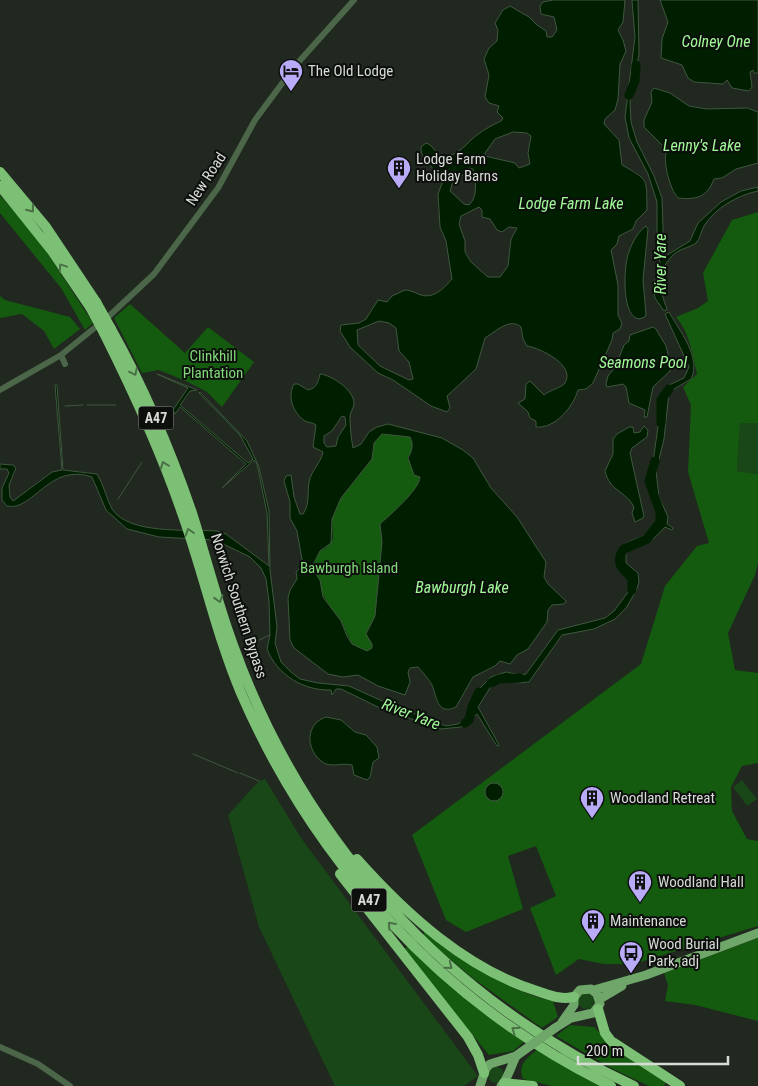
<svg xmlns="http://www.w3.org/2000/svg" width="758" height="1086" viewBox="0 0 758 1086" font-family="'Roboto Condensed',sans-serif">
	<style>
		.green { fill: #1a4717 }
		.forest { fill: #145a0f }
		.water { fill: #001e00; stroke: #405740; fill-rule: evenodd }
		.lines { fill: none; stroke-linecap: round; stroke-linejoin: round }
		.stream { stroke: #405740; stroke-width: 1 }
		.river { stroke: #001e00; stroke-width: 9 }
		.minor { stroke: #4b6648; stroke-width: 6 }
		.major { stroke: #6fa669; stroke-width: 9 }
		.highway { stroke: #7cc075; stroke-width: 10 }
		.major-bridge { stroke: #6fa669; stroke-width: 9 }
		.highway-bridge { stroke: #7cc075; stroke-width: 10 }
		.oneway { stroke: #4a7046 }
		.labels { text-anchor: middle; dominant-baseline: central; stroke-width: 4; stroke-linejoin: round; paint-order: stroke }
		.shield { fill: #0c0f0c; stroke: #9a9e9a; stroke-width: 1 }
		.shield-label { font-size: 14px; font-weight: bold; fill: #d7dcd7 }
		.poi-label { font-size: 15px; fill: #d7dcd7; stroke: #0c0f0c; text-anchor: start }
		.street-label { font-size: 15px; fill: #d7dcd7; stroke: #0c0f0c }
		.park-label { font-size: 15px; fill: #82d97a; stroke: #0c0f0c }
		.water-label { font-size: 16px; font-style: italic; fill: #a1f998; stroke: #0c0f0c }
	</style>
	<rect width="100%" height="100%" fill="#20281f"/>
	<!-- green -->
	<path class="green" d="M 740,422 L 758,423 L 758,474 L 737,471 Z
		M 265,779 L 301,838 L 478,1076 L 464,1086 L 335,1086 L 259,927 L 228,815 L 259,781 Z
		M 742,780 L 757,799 L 747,806 L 733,787 Z
		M578 1001a8 8 0 1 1 16 0a8 8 0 1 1-16 0Z
		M488 1075a8 8 0 1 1 16 0a8 8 0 1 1-16 0Z"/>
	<!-- forest -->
	<path class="forest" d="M 0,195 L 40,242 L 93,323 L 85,330 L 61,288 L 0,213 Z
		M 758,212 L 758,423 L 740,423 L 737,471 L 758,474 L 758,563 L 755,575 L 728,633 L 735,670 L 758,673 L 758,763 L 742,766 L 731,787 L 732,811 L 747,839 L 758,841 L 758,926 L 634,964 L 604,964 L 579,959 L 556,975 L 530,908 L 556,896 L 536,846 L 508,856 L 523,909 L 466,932 L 446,920 L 412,835 L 641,664 L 665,586 L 697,546 L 709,543 L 688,472 L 691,405 L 683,387 L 697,374 C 693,355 689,332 676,317 L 698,308 L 708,301 L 703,273 L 732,220 Z
		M 0,296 L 5,300 L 70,317 L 80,329 L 54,349 L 44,331 L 22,314 L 0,318 Z
		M 130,304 L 185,353 L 208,327 L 254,362 L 222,407 L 207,392 L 188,382 L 159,370 L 142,373 L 114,318 Z
		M 388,433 L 410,437 C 414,445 412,451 408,458 L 414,474 L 420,477 C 420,490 391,515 380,524 L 382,542 L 375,616 L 366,634 L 372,644 L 372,648 L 367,651 L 352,644 L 341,621 L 331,610 L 320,588 L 314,563 L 320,551 L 326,548 L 333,539 L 332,519 L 341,498 L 374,449 L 373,443 L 382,434 Z
		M 425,929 C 465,957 504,991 553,1001 L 558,1017 L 542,1028 L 470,976 L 423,936 Z
		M 758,938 L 758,1021 L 695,1005 L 665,1001 L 668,985 L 664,973 Z
		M 408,946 L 525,1041 L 513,1051 L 489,1055 L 403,950 Z
		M 570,1025 L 594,1027 L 621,1054 L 666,1082 L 664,1086 L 649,1086 L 613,1069 L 556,1036 Z
		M 538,1049 L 608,1086 L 552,1086 L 523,1079 C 517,1064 528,1057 538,1049 Z"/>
	<!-- water -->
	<path class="water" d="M 553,0 L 625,0 L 623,22 L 618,30 L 623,40 L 626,51 L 620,64 L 618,99 L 615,110 L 605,119 L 604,124 L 619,140 L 622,165 C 650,181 646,178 647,210 L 636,221 L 633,229 L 619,236 L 617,244 L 611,250 L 618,285 L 618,315 L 622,323 L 620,329 L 613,333 L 612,340 L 593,383 L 586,389 L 578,390 C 573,407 555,429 536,427 L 536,421 L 530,418 L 528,412 L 518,403 L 525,399 L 526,384 L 530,381 L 544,395 C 550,390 561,388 565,383 C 576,365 540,348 527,346 L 523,339 L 521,327 C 510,317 495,332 485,338 L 476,369 L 447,396 L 450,408 L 447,412 L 431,406 L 393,380 L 378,373 L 350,347 L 340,331 L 341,325 L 359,323 L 366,319 L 378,300 L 387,302 L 392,296 L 405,290 C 411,290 415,293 421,295 C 434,299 444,288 452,279 L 446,241 L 440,227 L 438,194 L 443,181 C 438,170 420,161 421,147 L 426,143 C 434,145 435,156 445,156 C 459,156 467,142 477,135 C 484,129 493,125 501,121 L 503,118 L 497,112 L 499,106 L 489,103 L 485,97 L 489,75 L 484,59 L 489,48 L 497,41 L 498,30 L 495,23 L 503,10 L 510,6 L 529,17 L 537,25 L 546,31 L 547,37 L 552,37 L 557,30 L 554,17 L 541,14 L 540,6 L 543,2 ZM 513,132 L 527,133 L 531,136 L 528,153 L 530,164 L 519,168 L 515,163 L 485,156 L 485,153 L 495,139 ZM 469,168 L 473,169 C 476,180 478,197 469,205 L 464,204 L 450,191 L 454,178 L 463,175 ZM 479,207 L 482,210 L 482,217 L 490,219 L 497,230 L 502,232 L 509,227 L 517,228 L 511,239 L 508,266 L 500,277 L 488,277 L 471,262 L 465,252 L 465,241 L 459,224 L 461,216 ZM 379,321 L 389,323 L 396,328 L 399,351 L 409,362 L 413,379 L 409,380 L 380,366 L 358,345 L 357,330 Z
		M 632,0 L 638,0 L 639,54 L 630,102 L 631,122 L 637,142 L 654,176 L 662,198 L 664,257 L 690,241 L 698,223 L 721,202 L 741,191 L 758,187 L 758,191 C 738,195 715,208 704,226 C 701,231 700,239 696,243 C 689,248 678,249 672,256 C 656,274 659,288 667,309 L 664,311 L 655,298 L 653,287 L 660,263 L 657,244 L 657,202 L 648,174 L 629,138 L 625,117 L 635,37 Z
		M 660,0 L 758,0 L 758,72 L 755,74 L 753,70 L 750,72 L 752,87 L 749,91 L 732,88 L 727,80 L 723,84 L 694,82 L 688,78 L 682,65 L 661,58 L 662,39 L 668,22 Z
		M 654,88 L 670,93 L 689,106 L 707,109 L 747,108 L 758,112 L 758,163 L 736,169 L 722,178 L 714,179 C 707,197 697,200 678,198 C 670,190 662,160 667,150 L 644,127 L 644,120 L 652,102 L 651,92 Z
		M 646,226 L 648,229 L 643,280 L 646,314 L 645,317 L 639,319 C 622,317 624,272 627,259 C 629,248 637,232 646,226 Z
		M 669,312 C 679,330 702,358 691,379 L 669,392 L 664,439 L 656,471 L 659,497 L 668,517 L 667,524 L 673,528 L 672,530 L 665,527 C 657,536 648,546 634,544 L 626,553 L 626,563 L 638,573 L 639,582 L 636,591 L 626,608 L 615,619 L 594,629 L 562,635 L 529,682 L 518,683 L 503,679 L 493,683 L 478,707 L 499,745 L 497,746 L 477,714 L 461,727 L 441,729 L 380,708 L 341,689 L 336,689 L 332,695 L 331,690 C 304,691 277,675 267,649 L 270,635 L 269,601 L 266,579 L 261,568 L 250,557 L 215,540 L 159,537 L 127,529 L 106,510 L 92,477 C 49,462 33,512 7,506 L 2,500 L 2,488 L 9,473 L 7,469 L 0,469 L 0,464 L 13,465 L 16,468 L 9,485 L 10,497 L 13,501 L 52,472 L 62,470 L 55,385 L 57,385 L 63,470 L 97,474 C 104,485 106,498 112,509 C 129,535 188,529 217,531 L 226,534 L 269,566 L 267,513 L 257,464 L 254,460 L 222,488 L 246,464 L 180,407 L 175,414 L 173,410 L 188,388 L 157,374 L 197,390 L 190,391 L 180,405 L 248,463 L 253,459 L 240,435 L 199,393 L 200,392 L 247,441 L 259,467 L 269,511 L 270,570 L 277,627 L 275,643 L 281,662 L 291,672 L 300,679 L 318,683 L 349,686 L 389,704 L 446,726 L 458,724 L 467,718 L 481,687 L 491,677 L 506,672 L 520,675 L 526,674 L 558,630 L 605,618 L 614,611 L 631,588 L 632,578 L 619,563 C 617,530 650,547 662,518 L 652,495 L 650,483 L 663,391 L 667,386 L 684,378 L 689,367 L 665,314 Z
		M 653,327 L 656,329 L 666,346 L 671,366 L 670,371 L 653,387 L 647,417 L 644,417 L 645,410 L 629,403 L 626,387 L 623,384 L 607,387 L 606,384 L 608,376 L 616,366 L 624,345 L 629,341 L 630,335 Z
		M 320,374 C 332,375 355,391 354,404 C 354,408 350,412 350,416 C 350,426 351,438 353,448 L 361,444 L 369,432 L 377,427 L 388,424 L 442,438 L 463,450 L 473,458 L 491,488 L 517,517 L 546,562 L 544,577 L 548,584 L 566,601 L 564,604 L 552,605 L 548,610 L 547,622 L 528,649 L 517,655 L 510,664 L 500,661 L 495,666 L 473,677 L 456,707 C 437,716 437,697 432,685 C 431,682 420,669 418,667 L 410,668 L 408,672 L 410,682 L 405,695 L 378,686 L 358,675 L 343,677 L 328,674 L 294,648 L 290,640 L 288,598 L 290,590 L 297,579 L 296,572 L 303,565 L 297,531 L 290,518 L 290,502 L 284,481 L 286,476 L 291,475 L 294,497 L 300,514 L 303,514 C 310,505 307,493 309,482 C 312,469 321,463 323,452 L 313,447 L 316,425 C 312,422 309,423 305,421 C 293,413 287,397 294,384 L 298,384 L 308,390 C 317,388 318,382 320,374 ZM 342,416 L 345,417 L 346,425 L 338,437 L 336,446 L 327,447 L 324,443 L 324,436 L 332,431 ZM 382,434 L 410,437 C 414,445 412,451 408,458 L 414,475 L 420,477 C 420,489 390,515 380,524 L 382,542 L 375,616 L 366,634 L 372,644 L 372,648 L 367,651 L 352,644 L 347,636 L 341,621 L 323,597 L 320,580 L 314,571 L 314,563 L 320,551 L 331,543 L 332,519 L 341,498 L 372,459 L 374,443 Z
		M 644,426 L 648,430 L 647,437 L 632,448 L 630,453 L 644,516 L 643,518 L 635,522 L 632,513 L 634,507 C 625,490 610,492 605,471 L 613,454 L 613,439 L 617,434 L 629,427 L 633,427 L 634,433 L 640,432 Z
		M 326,717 L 341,720 L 355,732 L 366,735 L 377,747 L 379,758 L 373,762 L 370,777 L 367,780 L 354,775 L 352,765 C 342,762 330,769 321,761 C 306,749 305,724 326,717 Z
		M485 792a9 9 0 1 1 18 0a9 9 0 1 1-18 0Z"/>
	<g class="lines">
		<!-- stream -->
		<path class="stream" d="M 87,405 L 116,405
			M 65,406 L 83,405
			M 118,499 L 142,462
			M 255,642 L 270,635
			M 193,754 L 238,773
			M 240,773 L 259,781"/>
		<!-- river -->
		<path class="river" d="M 629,95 L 635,81 L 636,65
			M 661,423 L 661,400 L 669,389
			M 632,590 L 632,578 C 622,569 614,562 624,549 L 647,539 L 660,522 L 660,512 L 649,481 L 655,461
			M 491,683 L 499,679 L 520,678
			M 465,723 L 469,720 L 472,707 L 479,692"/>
		<!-- minor -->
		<path class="minor" d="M 61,355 L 65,364
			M 0,390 L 61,355 L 108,317 L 154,274 L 218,188 L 255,120 L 295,66 L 354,0
			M 0,1047 L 38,1064 L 70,1086"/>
		<!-- major -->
		<path class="major" d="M 594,990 L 646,975 L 758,933
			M 600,999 L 622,986
			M 555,1028 L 571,1018 L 593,1013 L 600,1004 L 597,994 L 591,989 L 580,990 L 574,997 L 574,1005 L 562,1022
			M 480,1086 L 486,1068 L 490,1064 L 516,1056
			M 501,1086 C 507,1081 512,1064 516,1056"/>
		<!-- highway -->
		<path class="highway" d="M 0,172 L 46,227 L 96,302
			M 0,186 L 52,251 L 90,307
			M 111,329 C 144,388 170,449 192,513 C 206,557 217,602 233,645 C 303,840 446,999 634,1086
			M 104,333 C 133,391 160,449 181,510 C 203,570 216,634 241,693 C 314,862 444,1005 611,1086
			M 357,859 C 406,914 466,969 537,991 C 550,995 560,1000 574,997
			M 340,874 L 468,1037 L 478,1055 L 484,1073
			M 598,1009 L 605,1033 L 611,1041 L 680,1086
			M 504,1083 L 533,1086"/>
		<!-- major-bridge -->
		<path class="major-bridge" d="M 516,1056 L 555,1028"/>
		<!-- highway-bridge -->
		<path class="highway-bridge" d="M 96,302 L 111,329
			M 90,307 L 104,333"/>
	</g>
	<!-- one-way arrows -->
	<defs><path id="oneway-chevron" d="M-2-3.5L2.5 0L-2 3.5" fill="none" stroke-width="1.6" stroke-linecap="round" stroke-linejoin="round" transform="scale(1.25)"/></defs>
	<g class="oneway">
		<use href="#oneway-chevron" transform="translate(31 209) rotate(52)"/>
		<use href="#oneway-chevron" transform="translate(62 267) rotate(-124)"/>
		<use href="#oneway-chevron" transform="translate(134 372) rotate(64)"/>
		<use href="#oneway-chevron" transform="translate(164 465) rotate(-111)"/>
		<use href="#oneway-chevron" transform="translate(189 532) rotate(-108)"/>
		<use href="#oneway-chevron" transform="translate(219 599) rotate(73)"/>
		<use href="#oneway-chevron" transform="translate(391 925) rotate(-132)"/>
		<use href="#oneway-chevron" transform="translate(449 966) rotate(39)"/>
		<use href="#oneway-chevron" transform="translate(515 1030) rotate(-145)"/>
	</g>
	<!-- icons -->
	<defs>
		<g id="hotel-pin" transform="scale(1.25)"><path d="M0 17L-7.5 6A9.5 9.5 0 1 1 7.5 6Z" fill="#b9abf7" stroke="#0c0f0c"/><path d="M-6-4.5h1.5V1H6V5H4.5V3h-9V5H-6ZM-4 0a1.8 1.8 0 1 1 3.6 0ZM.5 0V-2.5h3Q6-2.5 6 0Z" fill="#111"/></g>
		<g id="building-pin" transform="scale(1.25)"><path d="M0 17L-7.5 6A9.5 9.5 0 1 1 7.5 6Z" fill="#b9abf7" stroke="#0c0f0c"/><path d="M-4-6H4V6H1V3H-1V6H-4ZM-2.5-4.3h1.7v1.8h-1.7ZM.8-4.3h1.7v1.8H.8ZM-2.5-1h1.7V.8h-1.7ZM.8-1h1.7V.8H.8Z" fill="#111"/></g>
		<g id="bus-pin" transform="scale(1.25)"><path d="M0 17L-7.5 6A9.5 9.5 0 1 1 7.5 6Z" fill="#b9abf7" stroke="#0c0f0c"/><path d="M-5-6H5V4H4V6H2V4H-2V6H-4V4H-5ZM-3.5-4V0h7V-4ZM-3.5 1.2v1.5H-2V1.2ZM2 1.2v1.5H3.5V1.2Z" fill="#111"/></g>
	</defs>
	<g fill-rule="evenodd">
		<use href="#hotel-pin" x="291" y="71"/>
		<use href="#building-pin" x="399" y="168"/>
		<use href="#building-pin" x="592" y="798"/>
		<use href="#building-pin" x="640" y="882"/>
		<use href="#building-pin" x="593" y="921"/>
		<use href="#bus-pin" x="631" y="953"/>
	</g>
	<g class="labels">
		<!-- shield labels -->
		<g class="shield">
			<rect x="138.5" y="406.5" width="35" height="23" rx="4"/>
			<rect x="351.5" y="888.5" width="35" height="23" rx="4"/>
		</g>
		<g class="shield-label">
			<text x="156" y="418">A47</text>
			<text x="369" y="900">A47</text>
		</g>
		<!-- poi labels -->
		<g class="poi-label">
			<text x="308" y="71">The Old Lodge</text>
			<text x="416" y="159">Lodge Farm<tspan x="416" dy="17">Holiday Barns</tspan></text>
			<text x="610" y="798">Woodland Retreat</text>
			<text x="658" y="882">Woodland Hall</text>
			<text x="610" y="921">Maintenance</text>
			<text x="648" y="944">Wood Burial<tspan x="648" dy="17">Park, adj</tspan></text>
		</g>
		<!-- street labels -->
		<g class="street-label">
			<text transform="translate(206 179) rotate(-57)">New Road</text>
			<text transform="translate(239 606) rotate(72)">Norwich Southern Bypass</text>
		</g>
		<!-- park labels -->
		<g class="park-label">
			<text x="213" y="356">Clinkhill<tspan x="213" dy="17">Plantation</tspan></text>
			<text x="349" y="568">Bawburgh Island</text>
		</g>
		<!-- water labels -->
		<g class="water-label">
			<text x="716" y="41">Colney One</text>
			<text x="702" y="145">Lenny's Lake</text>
			<text x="571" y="203">Lodge Farm Lake</text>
			<text transform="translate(660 264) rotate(-90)">River Yare</text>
			<text x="643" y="362">Seamons Pool</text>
			<text x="462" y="587">Bawburgh Lake</text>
			<text transform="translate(411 714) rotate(21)">River Yare</text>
		</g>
	</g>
	<!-- scale -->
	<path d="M578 1056v8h150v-8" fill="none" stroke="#d7dcd7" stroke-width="2.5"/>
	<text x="586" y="1056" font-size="15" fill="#d7dcd7" stroke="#0c0f0c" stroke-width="4" paint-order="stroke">200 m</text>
</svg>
